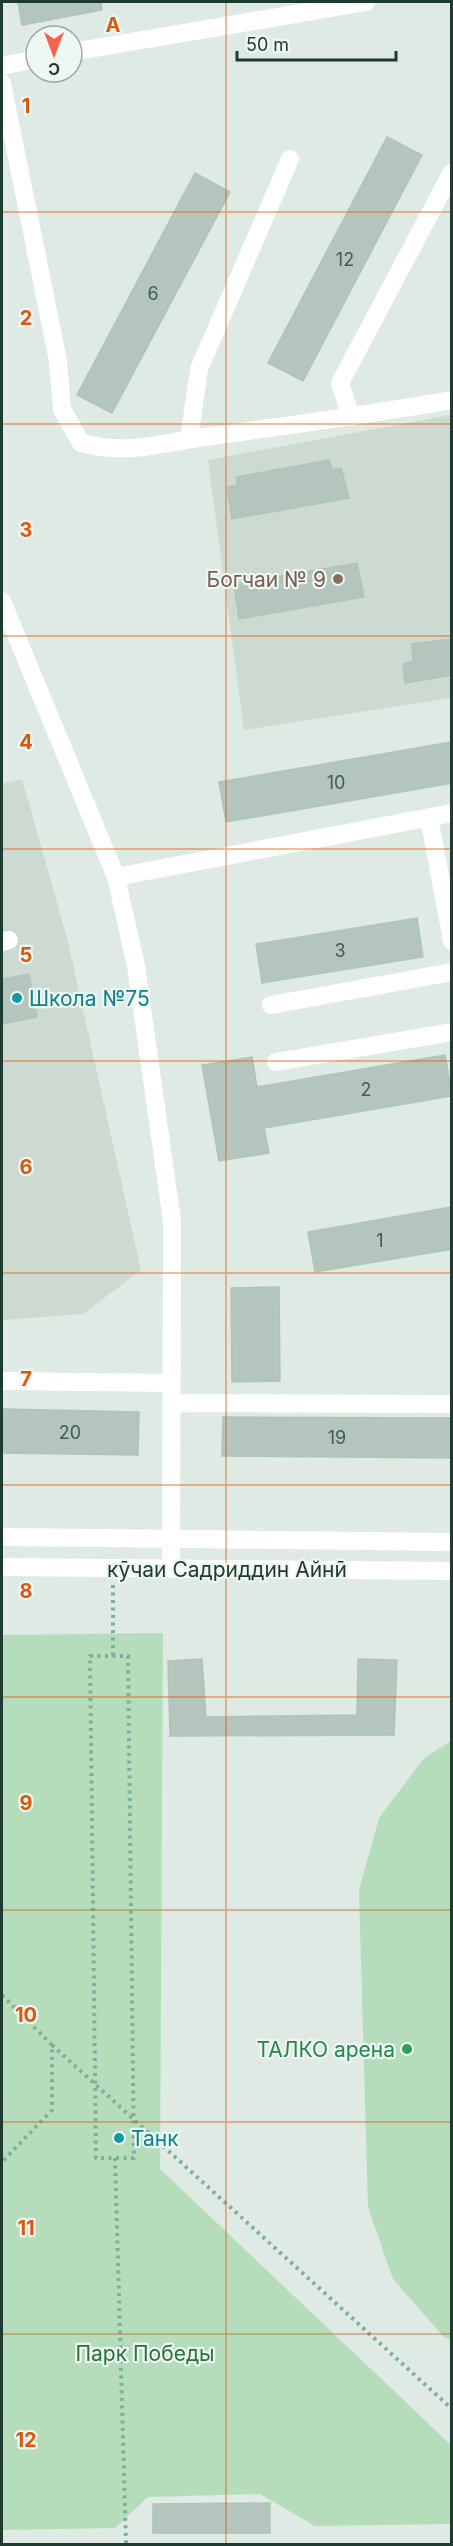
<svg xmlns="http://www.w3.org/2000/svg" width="453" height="2546" viewBox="0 0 453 2546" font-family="Inter,sans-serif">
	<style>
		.built { fill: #ccdad2 }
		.green { fill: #b6ddbb }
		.building { fill: #b3c5bc; stroke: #b0c4b9; stroke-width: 1.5 }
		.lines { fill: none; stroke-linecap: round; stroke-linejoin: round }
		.path { stroke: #7daf99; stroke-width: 4; stroke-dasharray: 3 4.5; stroke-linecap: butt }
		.minor { stroke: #fff; stroke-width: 18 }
		.grid { fill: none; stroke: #de570e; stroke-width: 1.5; stroke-opacity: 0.55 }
		.education-dot { fill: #8d6e63; stroke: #eef7f1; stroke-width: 2 }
		.culture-dot { fill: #0f9aa8; stroke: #eef7f1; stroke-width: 2 }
		.leisure-dot { fill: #2e9e5b; stroke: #eef7f1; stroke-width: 2 }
		.labels { text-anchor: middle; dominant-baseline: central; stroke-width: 4.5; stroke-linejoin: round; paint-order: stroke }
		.number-label { font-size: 18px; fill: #445d52 }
		.education-label { font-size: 21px; fill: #785e54; stroke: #eef7f1; text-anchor: end }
		.culture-label { font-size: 21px; fill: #0d838f; stroke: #eef7f1; text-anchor: start }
		.street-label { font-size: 21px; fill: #1f3a2f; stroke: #eef7f1 }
		.leisure-label { font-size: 21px; fill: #27864d; stroke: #eef7f1; text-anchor: end }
		.park-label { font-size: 21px; fill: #28723b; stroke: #eef7f1 }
		.grid-label { font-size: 20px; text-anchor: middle; font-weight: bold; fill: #de570e; stroke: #eef7f1; stroke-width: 4.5; stroke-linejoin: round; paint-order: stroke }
	</style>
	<rect width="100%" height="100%" fill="#deeae3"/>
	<!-- built -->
	<path class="built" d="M 451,415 L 451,698 L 244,730 L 208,460 Z
		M 22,779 L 67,938 L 141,1270 L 83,1314 L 2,1320 L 2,784 Z"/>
	<!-- green -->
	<path class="green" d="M 163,1633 L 160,2169 L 451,2445 L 451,2524 L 315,2526 L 260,2494 L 148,2497 L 115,2528 L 2,2530 L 2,1635 Z
		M 451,1741 L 451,2340 L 443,2336 L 393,2279 L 368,2207 L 359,1890 L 379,1818 L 424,1758 Z"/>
	<!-- building -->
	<path class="building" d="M 18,2 L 101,2 L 102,10 L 22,25 Z
		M 387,137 L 422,155 L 303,381 L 268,363 Z
		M 195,173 L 230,192 L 112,413 L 77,395 Z
		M 329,460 L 332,470 L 341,468 L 349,498 L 232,519 L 227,487 L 237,485 L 236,477 Z
		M 357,563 L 364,597 L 239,619 L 234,584 Z
		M 452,639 L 452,675 L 405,683 L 403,664 L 413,661 L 412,644 Z
		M 452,742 L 452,783 L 226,822 L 219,782 Z
		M 417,918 L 423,957 L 262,983 L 256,944 Z
		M 29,974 L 37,1017 L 2,1024 L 2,979 Z
		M 445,1055 L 452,1096 L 264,1128 L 269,1153 L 219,1161 L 202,1065 L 252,1057 L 257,1087 Z
		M 452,1207 L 452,1249 L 315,1272 L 308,1232 Z
		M 279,1287 L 280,1381 L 232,1382 L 231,1288 Z
		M 2,1409 L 139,1412 L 138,1455 L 2,1453 Z
		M 223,1417 L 452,1418 L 452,1458 L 222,1456 Z
		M 202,1659 L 206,1717 L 357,1715 L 358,1659 L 397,1660 L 394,1735 L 170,1736 L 168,1661 Z
		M 270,2503 L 270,2533 L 153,2533 L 153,2504 Z"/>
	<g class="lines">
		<!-- path -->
		<path class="path" d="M 113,1585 L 113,1656
			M 90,1656 L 128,1656 L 134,2158 L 96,2158 Z
			M 2,1995 L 52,2045 L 52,2110 L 2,2162
			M 52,2045 L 452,2409
			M 115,2158 L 126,2544"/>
		<!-- minor -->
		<path class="minor" d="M 72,52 L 366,2
			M 2,66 L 36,59
			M 2,83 L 58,361 L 62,409 L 81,443 C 130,456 163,442 212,436 C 292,425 372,414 452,400
			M 351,417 L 340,383 L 452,172
			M 189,439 L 199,369 L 290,159
			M 2,601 L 116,877 L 136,966 L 172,1221 L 171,1567
			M 429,817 L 452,941
			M 116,877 L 452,813
			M 2,942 L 9,940
			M 271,1005 L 452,972
			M 276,1062 L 452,1032
			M 2,1381 L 171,1383
			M 171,1403 L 452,1404
			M 2,1537 L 452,1542
			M 2,1567 L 452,1571"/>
	</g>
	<!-- grid -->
	<path class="grid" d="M 226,2 L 226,2544M 2,212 L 452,212M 2,424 L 452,424M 2,636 L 452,636M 2,849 L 452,849M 2,1061 L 452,1061M 2,1273 L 452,1273M 2,1485 L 452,1485M 2,1697 L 452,1697M 2,1910 L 452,1910M 2,2122 L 452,2122M 2,2334 L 452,2334"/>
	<!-- markers -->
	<circle class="education-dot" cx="338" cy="579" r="6"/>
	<g class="culture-dot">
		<circle cx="17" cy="998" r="6"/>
		<circle cx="119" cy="2138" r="6"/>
	</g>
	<circle class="leisure-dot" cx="407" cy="2049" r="6"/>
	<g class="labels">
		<!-- number labels -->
		<g class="number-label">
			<text x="345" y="259">12</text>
			<text x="153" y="293">6</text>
			<text x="336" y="782">10</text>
			<text x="340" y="950">3</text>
			<text x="366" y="1089">2</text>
			<text x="380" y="1240">1</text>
			<text x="70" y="1432">20</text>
			<text x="337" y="1437">19</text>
		</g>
		<!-- education labels -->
		<g class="education-label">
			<text x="326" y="579">Богчаи № 9</text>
		</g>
		<!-- culture labels -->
		<g class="culture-label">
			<text x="29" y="998">Школа №75</text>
			<text x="131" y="2138">Танк</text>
		</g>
		<!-- street labels -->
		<g class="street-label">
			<text x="227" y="1569">кӯчаи Садриддин Айнӣ</text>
		</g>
		<!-- leisure labels -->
		<g class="leisure-label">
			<text x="395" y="2049">ТАЛКО арена</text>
		</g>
		<!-- park labels -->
		<g class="park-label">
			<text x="145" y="2353">Парк Победы</text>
		</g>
	</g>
	<g class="grid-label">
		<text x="113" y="32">A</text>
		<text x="26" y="113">1</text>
		<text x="26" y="325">2</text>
		<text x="26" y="537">3</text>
		<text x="26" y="749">4</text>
		<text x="26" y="962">5</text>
		<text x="26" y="1174">6</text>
		<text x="26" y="1386">7</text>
		<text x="26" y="1598">8</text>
		<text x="26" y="1810">9</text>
		<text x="26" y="2022">10</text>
		<text x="26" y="2235">11</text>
		<text x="26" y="2447">12</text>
	</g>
	<!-- border -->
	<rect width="453" height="2546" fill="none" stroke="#1f3a2f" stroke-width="6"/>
	<!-- north arrow -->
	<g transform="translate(54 54) rotate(180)"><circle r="28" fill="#eef7f1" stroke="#9baba3" stroke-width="1.5"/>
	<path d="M0-4.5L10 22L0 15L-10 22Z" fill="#f76250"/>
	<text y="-9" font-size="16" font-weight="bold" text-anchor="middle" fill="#1f3a2f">С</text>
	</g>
	<!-- scale -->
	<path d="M237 51v9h159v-9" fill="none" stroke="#1f3a2f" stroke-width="3"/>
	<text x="246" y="51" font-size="18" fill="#1f3a2f" stroke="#eef7f1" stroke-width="4.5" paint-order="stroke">50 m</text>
</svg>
